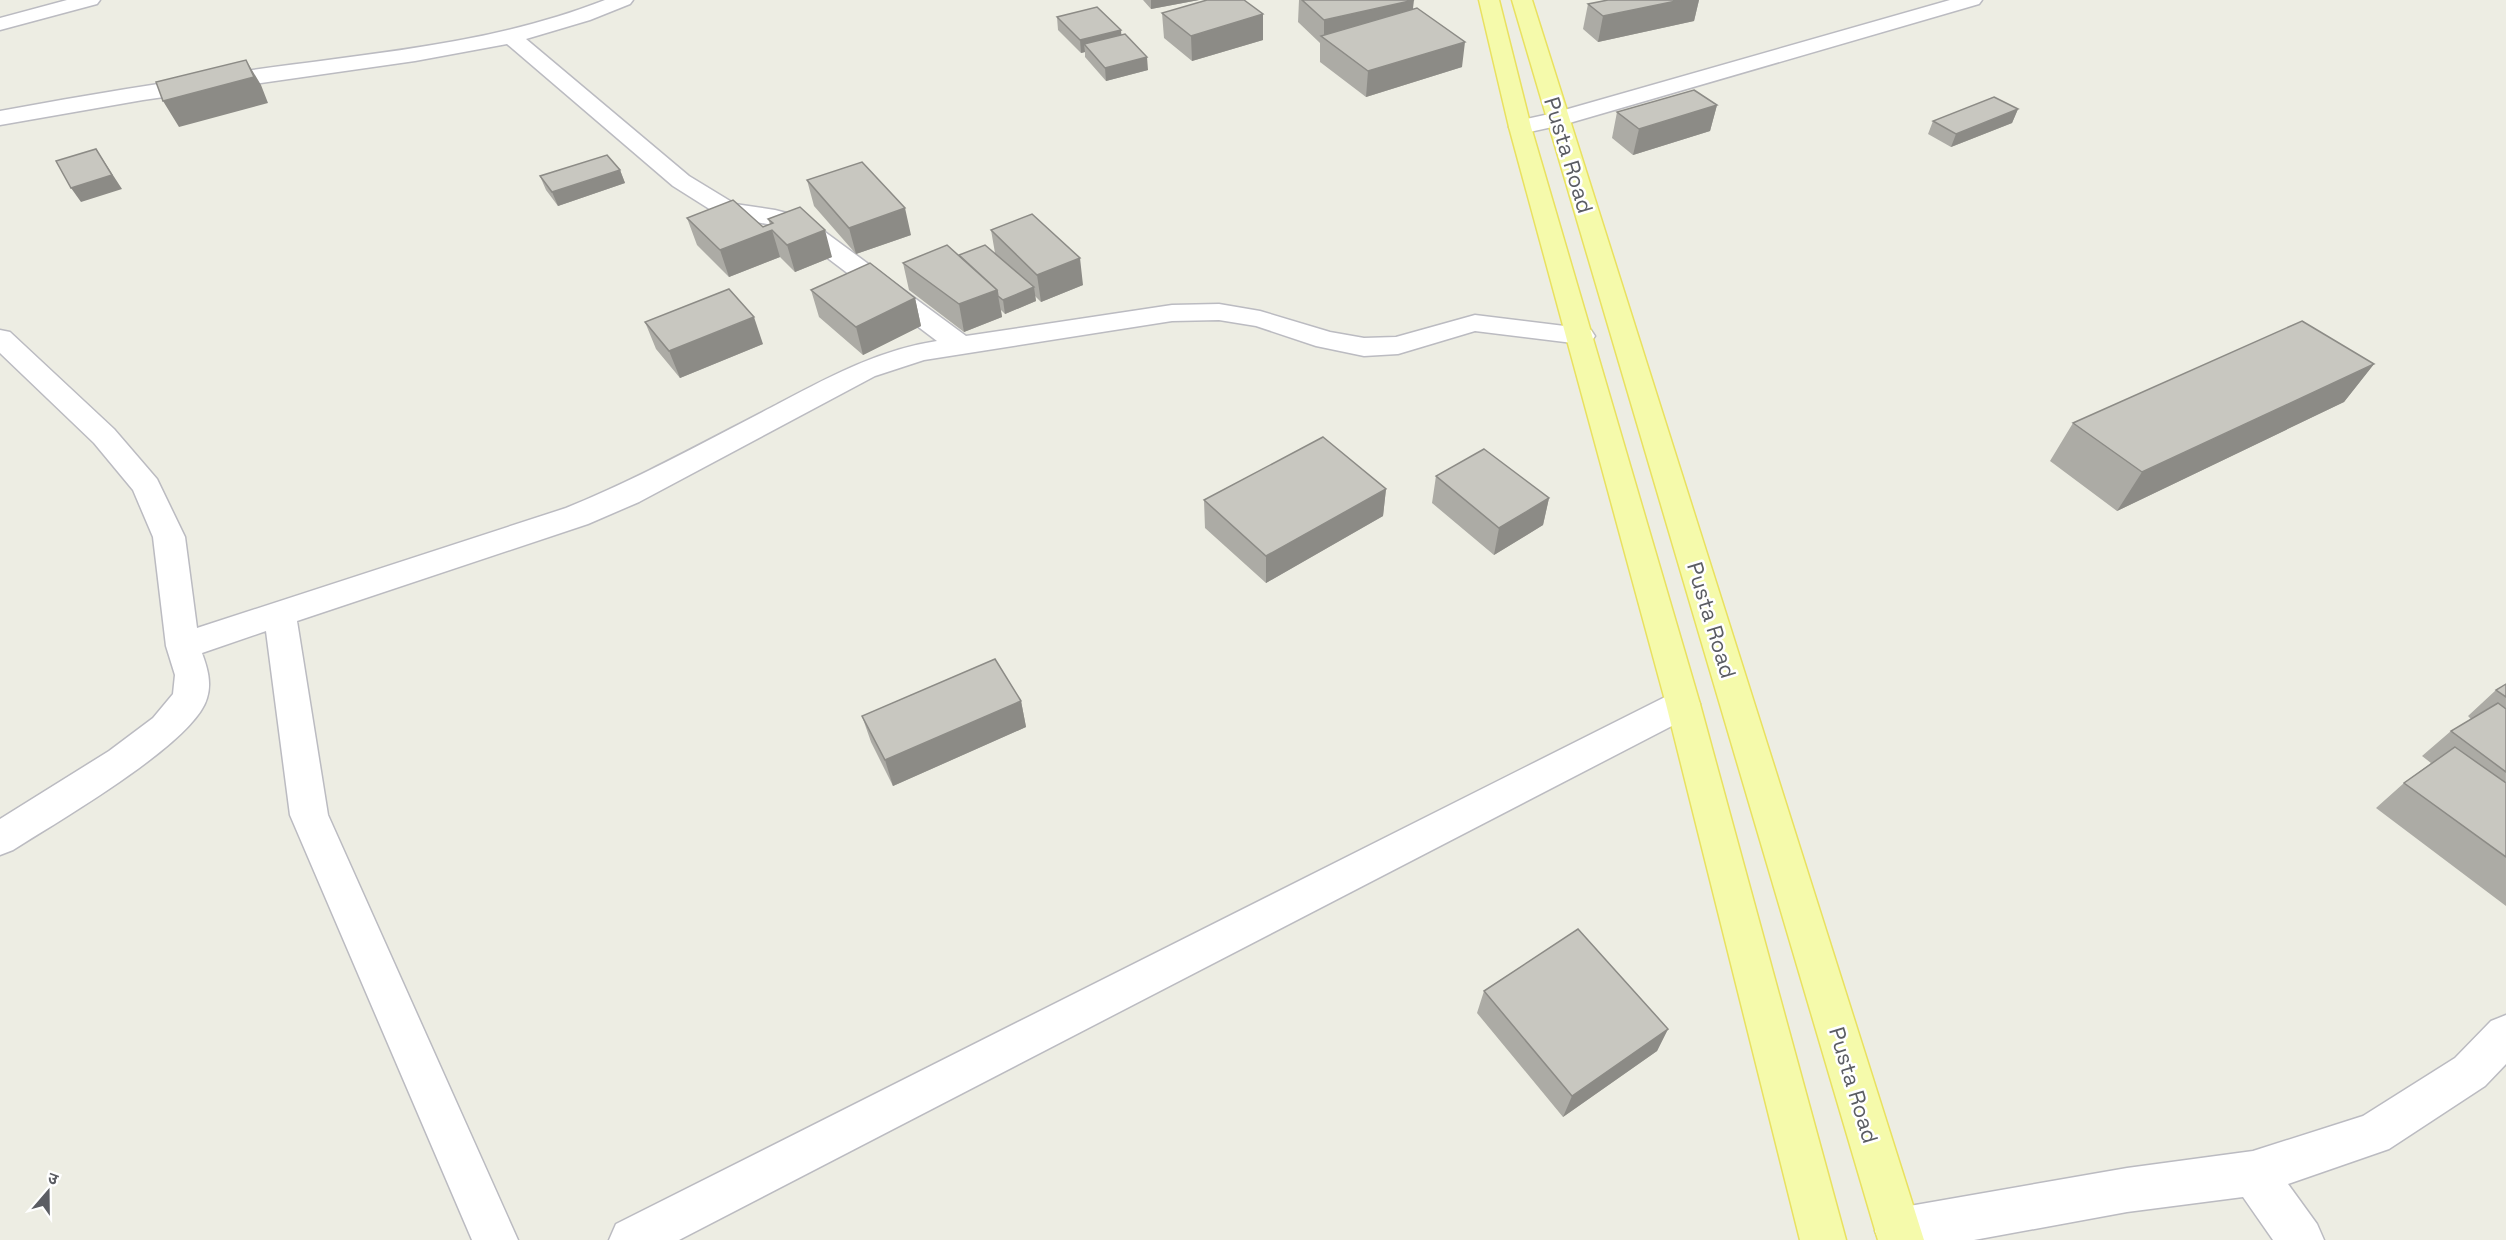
<svg xmlns="http://www.w3.org/2000/svg" width="2506" height="1240" viewBox="0 0 2506 1240" font-family="'Space Grotesk','Noto Sans Devanagari',sans-serif">
	<style>
		.lines { fill: none; stroke-linecap: round; stroke-linejoin: round }
		.minor-casing { stroke: #bbbbc1; stroke-width: 3 }
		.primary-casing { stroke: #e9e160; stroke-width: 3 }
		.minor { fill: #fff; fill-rule: evenodd }
		.primary { fill: #f5faab; fill-rule: evenodd }
		.wall { fill: #acaba5 }
		.shaded-wall { fill: #8c8b86 }
		.building { fill: #c8c7c0; stroke: #8c8b86; stroke-width: 1.5 }
		.labels { text-anchor: middle; dominant-baseline: central; stroke-width: 5; stroke-linejoin: round; paint-order: stroke }
		.street-label { font-size: 22px; fill: #5b5d63; stroke: #fff }
	</style>
	<rect width="100%" height="100%" fill="#edede3"/>
	<g class="lines">
		<!-- minor casing -->
		<g class="minor-casing">
			<path id="minor" d="M 67,0 L 100,0 L 97,4 L 0,30 L 0,18 Z
				M 605,0 L 633,0 L 630,4 L 590,20 L 526,39 L 689,176 L 735,204 L 775,210 L 806,218 L 966,336 L 1172,305 L 1219,304 L 1260,311 L 1330,332 L 1364,338 L 1396,337 L 1475,315 L 1581,328 L 1591,330 L 1595,336 L 1591,342 L 1581,344 L 1475,331 L 1398,354 L 1364,356 L 1316,346 L 1256,326 L 1219,320 L 1172,321 L 924,360 L 875,376 L 639,502 L 588,524 L 297,621 L 328,815 L 518,1240 L 472,1240 L 290,815 L 266,631 L 202,653 C 207,667 212,682 207,698 C 195,743 55,823 13,850 L 0,855 L 0,819 L 109,751 L 153,718 L 173,694 L 175,675 L 166,646 L 153,537 L 133,490 L 94,443 L 0,353 L 0,330 L 10,332 L 114,429 L 157,479 L 185,537 L 197,628 L 566,508 C 637,479 704,442 772,407 C 825,379 877,350 937,341 L 788,228 L 719,215 L 673,186 L 507,44 L 415,61 L 143,100 L 0,125 L 0,111 C 96,93 192,78 289,65 C 396,51 503,40 605,0 Z
				M 1950,0 L 1982,0 L 1979,4 L 1566,124 L 1520,134 L 1512,132 L 1509,127 L 1512,122 L 1554,113 Z
				M 1683,690 L 1695,694 L 1700,704 L 1695,714 L 679,1240 L 609,1240 L 616,1224 L 1671,694 Z
				M 2506,1015 L 2506,1064 L 2485,1086 L 2389,1149 L 2288,1184 L 2317,1224 L 2324,1240 L 2273,1240 L 2243,1197 L 2127,1212 L 1974,1240 L 1879,1240 L 1875,1231 L 1882,1215 L 1898,1208 L 2127,1168 L 2253,1151 L 2363,1116 L 2455,1058 L 2491,1021 Z"/>
		</g>
		<!-- primary casing -->
		<g class="primary-casing">
			<path id="primary" d="M 1479,0 L 1499,0 L 1531,127 L 1700,704 L 1846,1240 L 1800,1240 L 1666,704 L 1509,127 Z
				M 1512,0 L 1532,0 L 1924,1240 L 1878,1240 Z"/>
		</g>
		<!-- minor -->
		<use href="#minor" class="minor"/>
		<!-- primary -->
		<use href="#primary" class="primary"/>
	</g>
	<!-- wall -->
	<path class="wall" d="M 1143,0 L 1199,0 L 1151,9 Z
		M 1299,0 L 1413,0 L 1413,9 L 1462,67 L 1366,97 L 1320,62 L 1320,43 L 1298,22 Z
		M 1608,0 L 1699,0 L 1694,21 L 1598,42 L 1583,29 L 1588,4 Z
		M 1162,13 L 1263,14 L 1263,40 L 1192,61 L 1164,38 Z
		M 1057,17 L 1121,30 L 1121,35 L 1148,70 L 1106,81 L 1085,57 L 1085,52 L 1081,53 L 1058,30 Z
		M 1717,105 L 1710,131 L 1633,155 L 1612,138 L 1617,112 Z
		M 2018,109 L 2012,123 L 1951,147 L 1928,134 L 1933,121 Z
		M 620,170 L 625,183 L 558,206 L 546,190 L 540,176 Z
		M 807,180 L 911,235 L 856,254 L 814,206 Z
		M 687,218 L 763,227 L 770,224 L 768,219 L 832,257 L 795,272 L 780,257 L 729,277 L 697,245 Z
		M 991,230 L 1083,285 L 1041,302 L 1035,296 L 1036,301 L 1005,314 L 1001,310 L 1002,317 L 964,332 L 909,290 L 903,263 L 995,253 Z
		M 811,290 L 915,298 L 921,326 L 863,355 L 819,317 Z
		M 645,322 L 763,344 L 680,378 L 656,349 Z
		M 2374,364 L 2344,402 L 2117,511 L 2050,461 L 2073,423 Z
		M 1436,476 L 1549,498 L 1543,525 L 1494,555 L 1432,503 Z
		M 1386,489 L 1383,516 L 1266,583 L 1205,528 L 1204,500 Z
		M 2506,684 L 2506,906 L 2376,808 L 2404,783 L 2431,763 L 2422,756 L 2451,731 L 2471,719 L 2468,716 L 2496,690 Z
		M 1021,701 L 1026,727 L 893,786 L 871,742 L 862,716 Z
		M 1484,991 L 1668,1029 L 1657,1051 L 1563,1117 L 1477,1013 Z"/>
	<!-- shaded-wall -->
	<path class="shaded-wall" d="M 1151,0 L 1199,0 L 1151,9 Z
		M 1414,0 L 1411,25 L 1324,38 L 1324,20 Z
		M 1681,0 L 1699,0 L 1694,21 L 1598,42 L 1603,16 Z
		M 1263,14 L 1263,40 L 1192,61 L 1191,36 Z
		M 1121,30 L 1122,43 L 1084,44 L 1085,52 L 1081,53 L 1080,40 Z
		M 1465,42 L 1462,67 L 1366,97 L 1368,71 Z
		M 1147,57 L 1148,70 L 1106,81 L 1105,68 Z
		M 246,60 L 261,85 L 268,103 L 179,127 L 163,101 Z
		M 1717,105 L 1710,131 L 1633,155 L 1639,129 Z
		M 2018,109 L 2012,123 L 1951,147 L 1956,134 Z
		M 96,149 L 122,189 L 81,202 L 71,188 Z
		M 620,170 L 625,183 L 558,206 L 552,192 Z
		M 905,208 L 911,235 L 856,254 L 849,228 Z
		M 772,230 L 780,257 L 729,277 L 720,250 Z
		M 825,230 L 832,257 L 795,272 L 787,245 Z
		M 1080,258 L 1083,285 L 1041,302 L 1037,275 Z
		M 1034,287 L 1036,301 L 1005,314 L 1003,300 Z
		M 997,290 L 1002,317 L 964,332 L 959,304 Z
		M 915,298 L 921,326 L 863,355 L 856,327 Z
		M 754,317 L 763,344 L 680,378 L 669,351 Z
		M 2374,364 L 2344,402 L 2117,511 L 2142,472 Z
		M 1386,489 L 1383,516 L 1266,583 L 1266,556 Z
		M 1549,498 L 1543,525 L 1494,555 L 1499,528 Z
		M 1021,701 L 1026,727 L 893,786 L 885,760 Z
		M 1668,1029 L 1657,1051 L 1563,1117 L 1572,1096 Z"/>
	<!-- building -->
	<path class="building" d="M 1207,0 L 1244,0 L 1263,14 L 1191,36 L 1162,13 Z
		M 1302,0 L 1414,0 L 1324,20 Z
		M 1608,0 L 1681,0 L 1603,16 L 1588,4 Z
		M 1097,7 L 1121,30 L 1080,40 L 1057,17 Z
		M 1417,8 L 1465,42 L 1368,71 L 1321,36 Z
		M 1125,34 L 1147,57 L 1105,68 L 1084,44 Z
		M 246,60 L 254,77 L 163,101 L 156,82 Z
		M 1694,90 L 1717,105 L 1639,129 L 1617,112 Z
		M 1994,97 L 2018,109 L 1956,134 L 1933,121 Z
		M 96,149 L 112,175 L 71,188 L 56,161 Z
		M 607,155 L 620,170 L 552,192 L 540,176 Z
		M 862,162 L 905,208 L 849,228 L 807,180 Z
		M 733,200 L 763,227 L 773,223 L 768,219 L 800,207 L 825,230 L 787,245 L 772,230 L 720,250 L 687,218 Z
		M 1032,214 L 1080,258 L 1037,275 L 991,230 Z
		M 947,245 L 997,290 L 959,304 L 903,263 Z
		M 985,245 L 1034,287 L 1003,300 L 998,296 L 997,290 L 959,255 Z
		M 870,263 L 915,298 L 856,327 L 811,290 Z
		M 729,289 L 754,317 L 669,351 L 645,322 Z
		M 2302,321 L 2374,364 L 2142,472 L 2073,423 Z
		M 1323,437 L 1386,489 L 1266,556 L 1204,500 Z
		M 1484,449 L 1549,498 L 1499,528 L 1436,476 Z
		M 995,659 L 1021,701 L 885,760 L 862,716 Z
		M 2506,684 L 2506,697 L 2496,690 Z
		M 2498,703 L 2506,709 L 2506,772 L 2451,731 Z
		M 2455,747 L 2506,783 L 2506,857 L 2404,783 Z
		M 1578,929 L 1668,1029 L 1572,1096 L 1484,991 Z"/>
	<g class="labels">
		<!-- street labels -->
		<g class="street-label">
			<text transform="translate(1569 155) rotate(73)">Pusta Road</text>
			<text transform="translate(1712 620) rotate(73)">Pusta Road</text>
			<text transform="translate(1854 1085) rotate(73)">Pusta Road</text>
		</g>
	</g>
	<!-- north arrow -->
	<g transform="translate(48 1192) rotate(20)" stroke="#ffffff" stroke-width="4.5" paint-order="stroke">
	<path d="M0-4.5L10 22L0 15L-10 22Z" fill="#5b5d63"/>
	<text y="-9" font-size="16" font-weight="bold" text-anchor="middle" fill="#5b5d63">उ</text>
	</g>
</svg>
